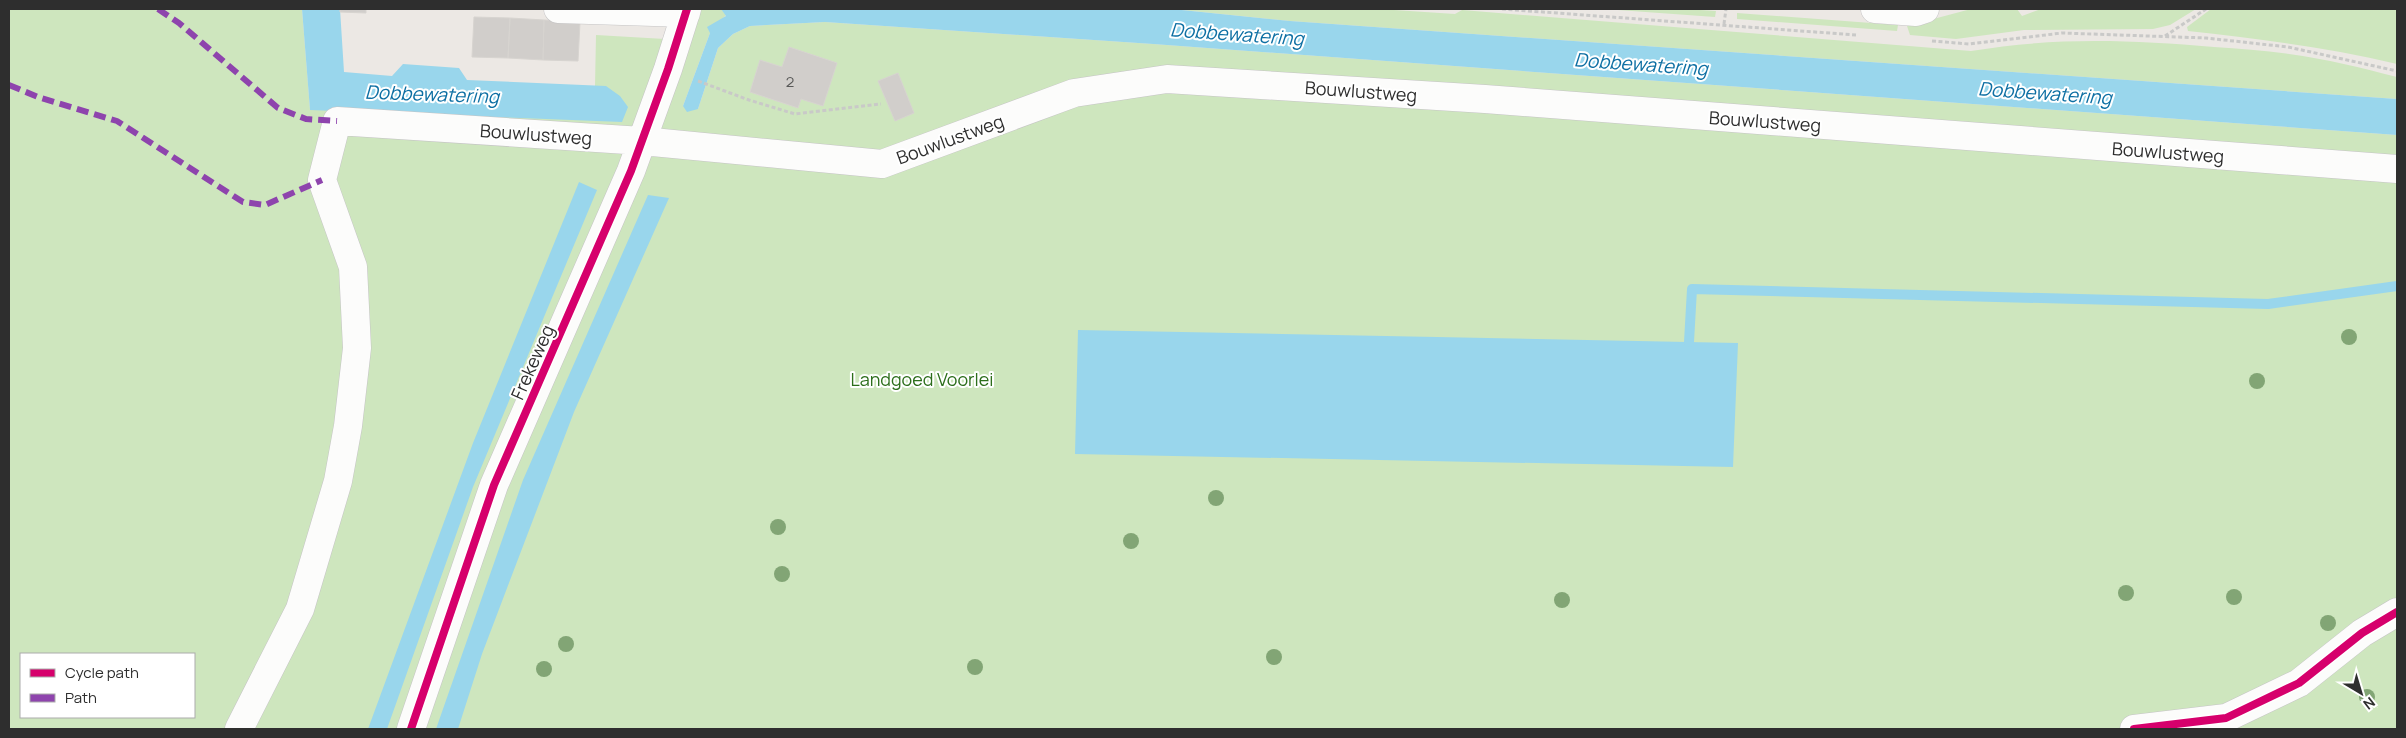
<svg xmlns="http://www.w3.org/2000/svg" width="2406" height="738" viewBox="0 0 2406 738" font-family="Manrope,sans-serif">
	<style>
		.green { fill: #cee6be; fill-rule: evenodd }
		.water { fill: #99d6ec }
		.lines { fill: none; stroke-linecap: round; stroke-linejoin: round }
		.stream { stroke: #99d6ec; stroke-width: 10 }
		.building { fill: #d1cecb; stroke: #d7d4d0 }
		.minor-casing { stroke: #c5c4c5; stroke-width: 29 }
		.path { stroke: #c9c9c8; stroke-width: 3; stroke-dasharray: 4 2.5; stroke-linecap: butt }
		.minor { stroke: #fcfcfb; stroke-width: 28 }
		.quiet { stroke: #8e44ad; stroke-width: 6; stroke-dasharray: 12 6; stroke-linecap: butt }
		.cycleway-casing { stroke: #fff; stroke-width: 11 }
		.cycleway { stroke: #d6006c; stroke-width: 8 }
		.tree { fill: #82a575 }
		.labels { text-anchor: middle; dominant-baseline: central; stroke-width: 4; stroke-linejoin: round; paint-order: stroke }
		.number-label { font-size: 15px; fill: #585857 }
		.street-label { font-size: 18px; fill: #2e2e2e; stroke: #fff }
		.park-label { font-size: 18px; fill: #2c6e1b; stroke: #fff }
		.water-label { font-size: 19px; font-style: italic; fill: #0d6fa3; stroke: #fff }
	</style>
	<rect width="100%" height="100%" fill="#ece8e4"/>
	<!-- green -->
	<path class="green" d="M 9,9 L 302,9 L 310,110 L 606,86 L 595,86 L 596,35 L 665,39 L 697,9 L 721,9 L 726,15 L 710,33 L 683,106 L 698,109 L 718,48 L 733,34 L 750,26 L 825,22 L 1153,44 L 2397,135 L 2397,729 L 9,729 ZM 21,654 L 194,654 L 194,717 L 21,717 Z
		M 1172,9 L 1379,9 L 1455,14 L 1462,10 L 1971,51 C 2055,37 2130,40 2214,47 C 2239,49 2264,50 2289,54 C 2326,59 2362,68 2397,77 L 2397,99 L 1290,21 Z
		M 1604,9 L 1685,9 L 1716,11 L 1715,17 Z
		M 1971,9 L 2017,9 L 2022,16 L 2041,9 L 2196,9 L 2170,25 L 2153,29 L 2024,30 L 1956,39 L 1910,35 L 1907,26 Z
		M 2211,9 L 2397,9 L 2397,64 C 2328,47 2258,39 2188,31 L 2187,27 Z
		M 1737,13 L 1898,25 L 1897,31 L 1737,19 Z"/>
	<!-- water -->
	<path class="water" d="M 302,9 L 340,9 L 344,72 L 392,76 L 403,64 L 459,68 L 467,80 L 606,86 L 620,96 L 628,107 L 622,122 L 310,110 Z
		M 721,9 L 1172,9 L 1290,21 L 2397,99 L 2397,135 L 1153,44 L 825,22 L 750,26 L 733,34 L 718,48 L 698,109 L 687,112 L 683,106 L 710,33 L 707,27 L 726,16 Z
		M 579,182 L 597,190 L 473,487 L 387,729 L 368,729 L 473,443 Z
		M 648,195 L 669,198 L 574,412 L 482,654 L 458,729 L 436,729 L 523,480 Z
		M 1078,330 L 1738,343 L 1733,467 L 1075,454 Z"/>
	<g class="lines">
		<!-- stream -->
		<path class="stream" d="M 1689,342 L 1692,289 L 2268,304 L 2397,286"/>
	</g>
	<!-- building -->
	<path class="building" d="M 340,9 L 366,9 L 366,13 L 340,12 Z
		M 474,17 L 510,18 L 508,58 L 472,57 Z
		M 510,18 L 544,20 L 543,60 L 508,58 Z
		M 544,20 L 580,22 L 578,61 L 543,60 Z
		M 789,47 L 837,63 L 823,106 L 801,99 L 798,108 L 750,92 L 760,60 L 782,67 Z
		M 898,73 L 914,113 L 895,121 L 878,81 Z"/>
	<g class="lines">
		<!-- minor casing -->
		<g class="minor-casing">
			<path id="minor" d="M 558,9 L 686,13
				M 1875,9 L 1916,12 L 1925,9
				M 239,729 L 300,609 L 338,481 L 348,426 L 357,348 L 353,267 L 322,180 L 337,121 L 642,141 L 882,164 L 1074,93 L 1167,79 L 1485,99 L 2397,169
				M 411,729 L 494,485 L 631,171 L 668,69 L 687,9
				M 2134,729 L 2226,718 L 2299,683 L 2362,633 L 2397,612"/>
		</g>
		<!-- path -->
		<path class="path" d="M 1502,9 L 1856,35
			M 1724,24 L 1726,9
			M 2165,36 L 2206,9
			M 1932,41 L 1969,44 L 2062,33 L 2206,38 L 2288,47 L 2397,71
			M 698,81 L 749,100 L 795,114 L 881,104"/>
		<!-- minor -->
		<use href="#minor" class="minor"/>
		<!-- quiet -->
		<path class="quiet" d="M 158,9 L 179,23 L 278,108 L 306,119 L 337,121
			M 9,85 L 38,97 L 117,121 L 243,202 L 265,205 L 322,180"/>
		<!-- cycleway casing -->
		<g class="cycleway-casing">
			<path id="cycleway" d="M 411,729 L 494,485 L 631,171 L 668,69 L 687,9
				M 2134,729 L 2226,718 L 2299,683 L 2362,633 L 2397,612"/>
		</g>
		<!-- cycleway -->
		<use href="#cycleway" class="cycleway"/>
	</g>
	<!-- trees -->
	<g class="tree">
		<circle cx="2349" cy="337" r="8"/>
		<circle cx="2257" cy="381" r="8"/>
		<circle cx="1216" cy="498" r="8"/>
		<circle cx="778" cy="527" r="8"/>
		<circle cx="1131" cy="541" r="8"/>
		<circle cx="782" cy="574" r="8"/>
		<circle cx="2126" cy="593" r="8"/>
		<circle cx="2234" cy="597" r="8"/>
		<circle cx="1562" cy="600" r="8"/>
		<circle cx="2328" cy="623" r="8"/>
		<circle cx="566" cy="644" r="8"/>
		<circle cx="1274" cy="657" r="8"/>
		<circle cx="975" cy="667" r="8"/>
		<circle cx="544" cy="669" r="8"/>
		<circle cx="2367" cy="697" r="8"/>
	</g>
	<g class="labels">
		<!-- number labels -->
		<g class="number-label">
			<text x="790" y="81">2</text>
		</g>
		<!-- street labels -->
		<g class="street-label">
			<text transform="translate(1361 91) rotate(4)">Bouwlustweg</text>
			<text transform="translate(1765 121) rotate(4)">Bouwlustweg</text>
			<text transform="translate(536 134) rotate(4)">Bouwlustweg</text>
			<text transform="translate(950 139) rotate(-20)">Bouwlustweg</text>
			<text transform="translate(2168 152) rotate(4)">Bouwlustweg</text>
			<text transform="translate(532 362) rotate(-66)">Frekeweg</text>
		</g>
		<!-- park labels -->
		<g class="park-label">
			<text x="922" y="379">Landgoed Voorlei</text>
		</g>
		<!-- water labels -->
		<g class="water-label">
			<text transform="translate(1237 34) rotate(4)">Dobbewatering</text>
			<text transform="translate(1641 64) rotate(4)">Dobbewatering</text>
			<text transform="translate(2045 93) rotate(4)">Dobbewatering</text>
			<text transform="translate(432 94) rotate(2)">Dobbewatering</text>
		</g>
	</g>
	<!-- border -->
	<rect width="2406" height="738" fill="none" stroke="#2e2e2e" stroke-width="20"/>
	<!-- legend -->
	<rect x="20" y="653" width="175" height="65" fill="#ffffff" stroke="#ababab"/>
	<rect x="30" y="669" width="25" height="8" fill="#d6006c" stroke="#ababab"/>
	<text x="65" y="678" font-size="15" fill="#2e2e2e">Cycle path</text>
	<rect x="30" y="694" width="25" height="8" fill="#8e44ad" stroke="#ababab"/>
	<text x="65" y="703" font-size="15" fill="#2e2e2e">Path</text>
	<!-- north arrow -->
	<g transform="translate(2361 693) rotate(142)" stroke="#ffffff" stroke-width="4" paint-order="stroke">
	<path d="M0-4L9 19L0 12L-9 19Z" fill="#2e2e2e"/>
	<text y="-8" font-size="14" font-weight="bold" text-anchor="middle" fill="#2e2e2e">N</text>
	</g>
</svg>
